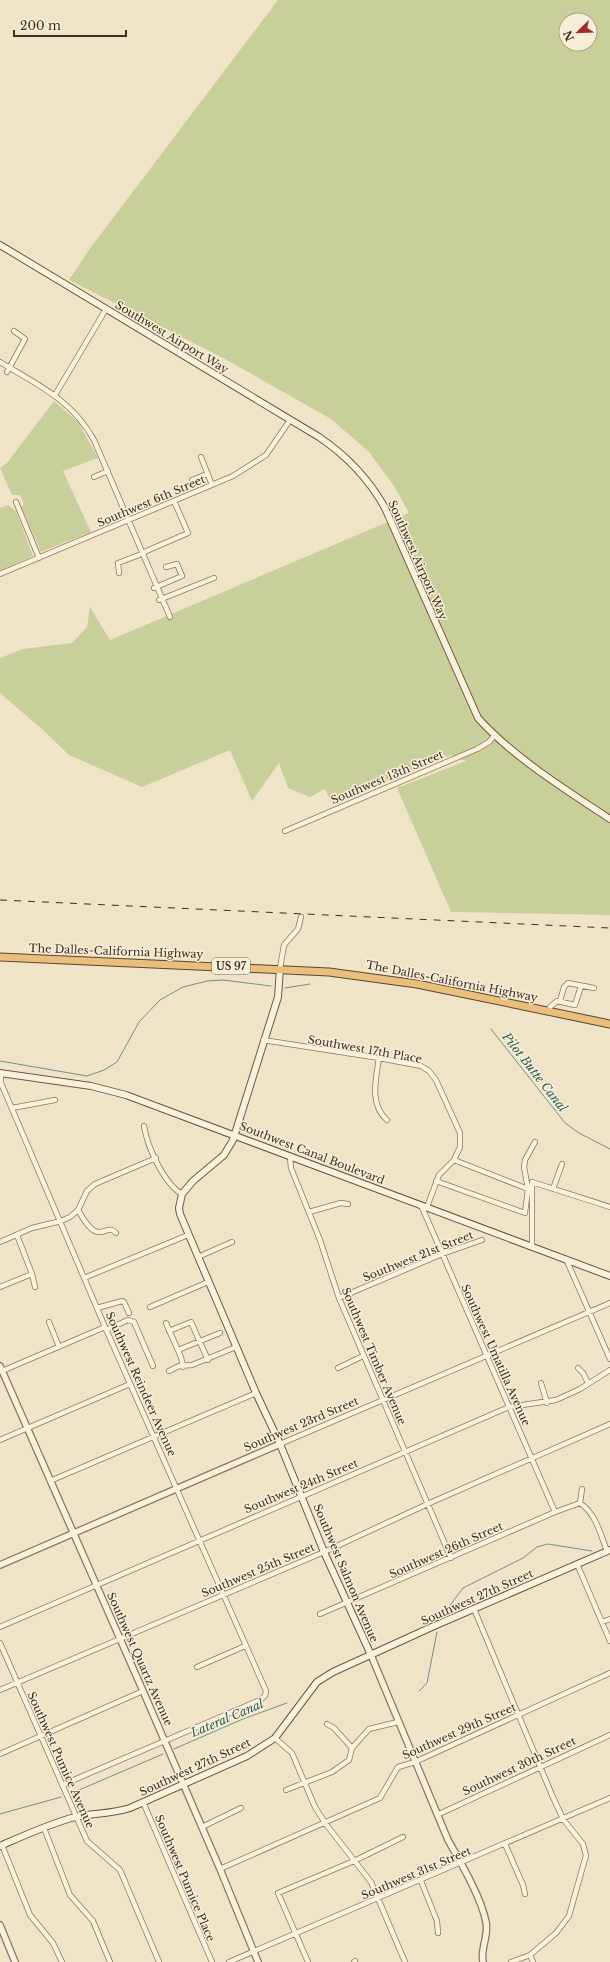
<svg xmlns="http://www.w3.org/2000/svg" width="610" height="1962" viewBox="0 0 610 1962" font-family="'Libre Baskerville',serif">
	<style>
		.green { fill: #c9cf9b; fill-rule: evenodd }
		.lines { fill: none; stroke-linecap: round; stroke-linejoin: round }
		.stream { stroke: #6f938a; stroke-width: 1 }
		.minor-casing { stroke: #8d765c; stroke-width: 6 }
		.tertiary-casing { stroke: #8d765c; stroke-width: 8 }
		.secondary-casing { stroke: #6f573f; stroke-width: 8 }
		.trunk-casing { stroke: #5b4430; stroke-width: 9 }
		.minor { stroke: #faf1dc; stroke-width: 4.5 }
		.tertiary { stroke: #faf1dc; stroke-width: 5.5 }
		.secondary { stroke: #faf1dc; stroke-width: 6 }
		.trunk { stroke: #eabe7c; stroke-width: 7 }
		.rail { stroke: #3d2e20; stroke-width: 1; stroke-dasharray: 7 7; stroke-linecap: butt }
		.labels { text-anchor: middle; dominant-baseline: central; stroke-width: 3; stroke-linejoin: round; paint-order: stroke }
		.shield { fill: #f7eed8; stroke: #756857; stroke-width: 1 }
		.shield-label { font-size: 10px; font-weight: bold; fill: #3d2e20 }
		.street-label { font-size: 11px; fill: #3d2e20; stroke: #f7eed8 }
		.water-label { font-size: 12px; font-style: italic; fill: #2f5d5a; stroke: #f7eed8 }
	</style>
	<rect width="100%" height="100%" fill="#f0e4c8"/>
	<!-- green -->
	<path class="green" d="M 278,0 L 610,0 L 610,915 L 451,912 L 397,788 L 466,761 L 451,755 L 332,804 L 325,789 L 310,797 L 288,788 L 279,763 L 252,801 L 230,750 L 142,787 L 69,755 L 43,730 L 0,693 L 0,658 L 23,649 L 72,643 L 87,627 L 90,607 L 110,640 L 409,513 L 394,486 L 369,452 L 331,419 L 225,359 L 69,280 L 91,247 ZM 566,20 L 590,20 L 590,44 L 566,44 Z
		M 54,401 L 78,422 L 98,458 L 63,471 L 91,532 L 41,552 L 21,507 L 24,504 L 20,495 L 12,495 L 0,468 L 7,463 Z
		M 8,505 L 16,511 L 33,556 L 0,571 L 0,508 Z"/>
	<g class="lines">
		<!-- stream -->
		<path class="stream" d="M 285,988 L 310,984
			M 491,1029 L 565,1123 L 579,1133 L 610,1149
			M 0,1061 L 87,1076 L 104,1070 L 117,1062 L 139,1022 L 160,1000 L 183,987 L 207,981 L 223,980 L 271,986
			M 442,1616 L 463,1588 L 523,1558 L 537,1547 L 548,1544 L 592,1551
			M 419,1691 L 427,1683 L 437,1632
			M 174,1749 L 243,1719 L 287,1703
			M 72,1793 L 163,1754
			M 0,1814 L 61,1797"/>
		<!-- minor casing -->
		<g class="minor-casing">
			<path id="minor" d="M 0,362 C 38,385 72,400 94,440 L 170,617
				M 7,372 L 25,339 L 14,331
				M 55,395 L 106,309
				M 201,457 L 212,485
				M 94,477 L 108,471
				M 192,480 L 207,474
				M 16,502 L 39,558
				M 142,553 L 188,533 L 174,501
				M 119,573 L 118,563 L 139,555
				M 0,574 L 233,476 L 266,455 L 290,420
				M 154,588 L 182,576 L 177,564 L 166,567
				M 159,600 L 214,578
				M 285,831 L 477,749 L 489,742 L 494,736
				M 280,968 L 284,945 L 298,929 L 301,917
				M 560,1001 L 564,987 L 568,983 L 594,988
				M 549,1011 L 550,1007 L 557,1001 L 575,1005 L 581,986
				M 263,1040 L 379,1058 L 421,1066 L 429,1071 L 436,1080 L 460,1133 L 460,1147 L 454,1160 L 439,1175 L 427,1207
				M 379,1058 C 376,1079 369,1104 387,1120
				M 1,1073 L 1,1083 L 105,1327 L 266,1691 L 265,1696 L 260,1700 L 62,1785
				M 12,1108 L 55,1100
				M 144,1126 C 147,1146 164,1184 182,1194
				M 290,1157 L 291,1168 L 320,1240 L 339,1298 L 451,1558
				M 454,1160 L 528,1189
				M 436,1181 L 525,1213 L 528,1189 L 524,1167 L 525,1160 L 535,1142
				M 553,1189 L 562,1164
				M 421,1205 L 555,1512
				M 78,1210 C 82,1216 89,1231 98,1232 C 105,1233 110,1226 116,1233
				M 309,1212 L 341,1203 L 348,1204
				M 17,1235 L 32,1274 L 35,1287
				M 0,1242 L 32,1228 L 61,1221 L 70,1217 L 78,1210 L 87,1191 L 95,1184 L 156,1158
				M 532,1247 L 532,1182 L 610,1207
				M 198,1257 L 232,1242
				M 566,1259 L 610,1359
				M 84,1278 L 188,1235
				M 0,1287 L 32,1274
				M 339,1298 L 442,1254 L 482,1240
				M 150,1307 L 208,1282
				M 97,1308 L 122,1301 L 124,1302 L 129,1313
				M 49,1322 L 59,1347
				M 166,1323 L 181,1357 L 183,1367
				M 106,1330 L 128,1320 L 134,1322 L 153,1366
				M 169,1331 L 191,1322 L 208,1360
				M 178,1350 L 220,1333
				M 338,1368 L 363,1356
				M 578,1368 L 583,1373 L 588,1383
				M 2,1371 L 105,1327
				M 169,1371 L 179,1366 L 192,1365 L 236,1347
				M 541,1383 L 547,1403
				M 0,1440 L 130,1384
				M 280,1444 L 610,1303
				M 50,1481 L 256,1393
				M 582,1489 L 580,1503 C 596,1514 600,1533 607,1551
				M 577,1564 L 610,1641
				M 474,1609 L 552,1795 L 563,1819 L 583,1844 L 586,1856 L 583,1866 L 569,1916 L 556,1933 L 530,1955 L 511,1962
				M 320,1614 L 555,1512 L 580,1503
				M 602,1622 L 610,1619
				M 0,1627 L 509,1407 L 556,1400 L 580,1389 L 610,1370
				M 0,1643 L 87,1841 L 120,1870 L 159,1962
				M 197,1667 L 245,1646
				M 0,1690 L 324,1552 L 432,1502 L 610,1424
				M 327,1724 L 334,1728 L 352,1748
				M 275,1738 L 292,1753 L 315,1807 L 325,1823 L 371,1882 L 405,1962
				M 0,1754 L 143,1691
				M 286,1790 L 332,1772 L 349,1760 L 352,1748 L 369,1729 L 398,1722
				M 143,1802 L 212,1962
				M 437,1815 L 610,1735
				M 202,1827 L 241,1808
				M 44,1828 L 70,1895 L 93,1921 L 110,1962
				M 505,1844 L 523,1885 L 525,1894
				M 2,1845 L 30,1915 L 53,1943 L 62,1962
				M 220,1869 L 380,1798 L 398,1767 L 415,1762 L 610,1673
				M 421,1881 L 437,1921 L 438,1933
				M 530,1955 L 533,1962
				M 229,1962 L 610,1798
				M 308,1962 L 278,1893 L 354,1861 L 403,1837
				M 354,1962 L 355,1961"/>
		</g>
		<!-- tertiary casing -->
		<g class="tertiary-casing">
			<path id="tertiary" d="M 0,1366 L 143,1691 L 220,1869 L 258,1962
				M 0,1565 L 280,1444
				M 371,1655 L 448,1840 C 461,1863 481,1897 486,1922 C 489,1936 480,1949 483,1962
				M 0,1925 L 15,1962"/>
		</g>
		<!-- secondary casing -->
		<g class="secondary-casing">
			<path id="secondary" d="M 0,245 L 319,437 C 347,456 369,479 385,508 L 478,718 C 513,757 566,790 610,819
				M 280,968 L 278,997 L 233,1140 L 224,1155 L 193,1181 L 182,1194 L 179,1208 L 180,1214 L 256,1393 L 280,1444 L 324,1552 L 371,1655
				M 0,1073 L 91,1086 L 126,1095 L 610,1276
				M 0,1846 C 25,1835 49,1824 75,1817 C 93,1813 112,1814 130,1808 L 247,1756 L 275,1738 L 317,1682 L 333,1672 L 434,1626 L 610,1550"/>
		</g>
		<!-- trunk casing -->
		<g class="trunk-casing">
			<path id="trunk" d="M 0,957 L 329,972 L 417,984 L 610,1024"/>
		</g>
		<!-- minor -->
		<use href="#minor" class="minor"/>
		<!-- tertiary -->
		<use href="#tertiary" class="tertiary"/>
		<!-- secondary -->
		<use href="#secondary" class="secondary"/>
		<!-- trunk -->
		<use href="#trunk" class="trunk"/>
		<!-- rail -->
		<path class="rail" d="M 0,900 L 610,928"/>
	</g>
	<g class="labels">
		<!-- shield labels -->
		<rect class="shield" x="212" y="958" width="38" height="16" rx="3"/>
		<g class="shield-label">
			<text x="231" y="966">US 97</text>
		</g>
		<!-- street labels -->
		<g class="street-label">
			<text transform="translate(172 337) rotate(31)">Southwest Airport Way</text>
			<text transform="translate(151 501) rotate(-23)">Southwest 6th Street</text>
			<text transform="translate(418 560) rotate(66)">Southwest Airport Way</text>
			<text transform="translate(387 777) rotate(-23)">Southwest 13th Street</text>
			<text transform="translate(116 951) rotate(2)">The Dalles-California Highway</text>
			<text transform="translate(452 981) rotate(11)">The Dalles-California Highway</text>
			<text transform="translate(365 1049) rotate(10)">Southwest 17th Place</text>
			<text transform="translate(312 1153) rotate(21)">Southwest Canal Boulevard</text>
			<text transform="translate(418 1256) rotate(-22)">Southwest 21st Street</text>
			<text transform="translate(496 1355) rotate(66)">Southwest Umatilla Avenue</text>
			<text transform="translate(374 1356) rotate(67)">Southwest Timber Avenue</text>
			<text transform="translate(141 1384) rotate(66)">Southwest Reindeer Avenue</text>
			<text transform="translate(301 1424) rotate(-23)">Southwest 23rd Street</text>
			<text transform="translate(301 1486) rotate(-23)">Southwest 24th Street</text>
			<text transform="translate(446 1550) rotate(-24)">Southwest 26th Street</text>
			<text transform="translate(258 1570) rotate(-23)">Southwest 25th Street</text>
			<text transform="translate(346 1573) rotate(67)">Southwest Salmon Avenue</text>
			<text transform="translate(477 1597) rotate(-24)">Southwest 27th Street</text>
			<text transform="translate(140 1659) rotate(66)">Southwest Quartz Avenue</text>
			<text transform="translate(459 1731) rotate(-24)">Southwest 29th Street</text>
			<text transform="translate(61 1760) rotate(66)">Southwest Pumice Avenue</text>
			<text transform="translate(519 1766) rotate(-25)">Southwest 30th Street</text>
			<text transform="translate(195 1767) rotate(-25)">Southwest 27th Street</text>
			<text transform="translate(416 1873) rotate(-23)">Southwest 31st Street</text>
			<text transform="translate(185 1878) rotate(67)">Southwest Pumice Place</text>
		</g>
		<!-- water labels -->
		<g class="water-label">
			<text transform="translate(535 1072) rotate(52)">Pilot Butte Canal</text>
			<text transform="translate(227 1718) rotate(-23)">Lateral Canal</text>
		</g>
	</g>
	<!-- north arrow -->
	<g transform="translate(578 32) rotate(247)"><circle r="19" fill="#f7eed8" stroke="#ada18e"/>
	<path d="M0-3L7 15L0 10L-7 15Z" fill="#9e2a2b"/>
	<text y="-6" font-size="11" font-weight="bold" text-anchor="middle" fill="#3d2e20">N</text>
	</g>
	<!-- scale -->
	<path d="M14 30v6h112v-6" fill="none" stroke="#3d2e20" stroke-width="2"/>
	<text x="20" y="30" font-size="12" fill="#3d2e20" stroke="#f7eed8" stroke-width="3" paint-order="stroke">200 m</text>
</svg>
